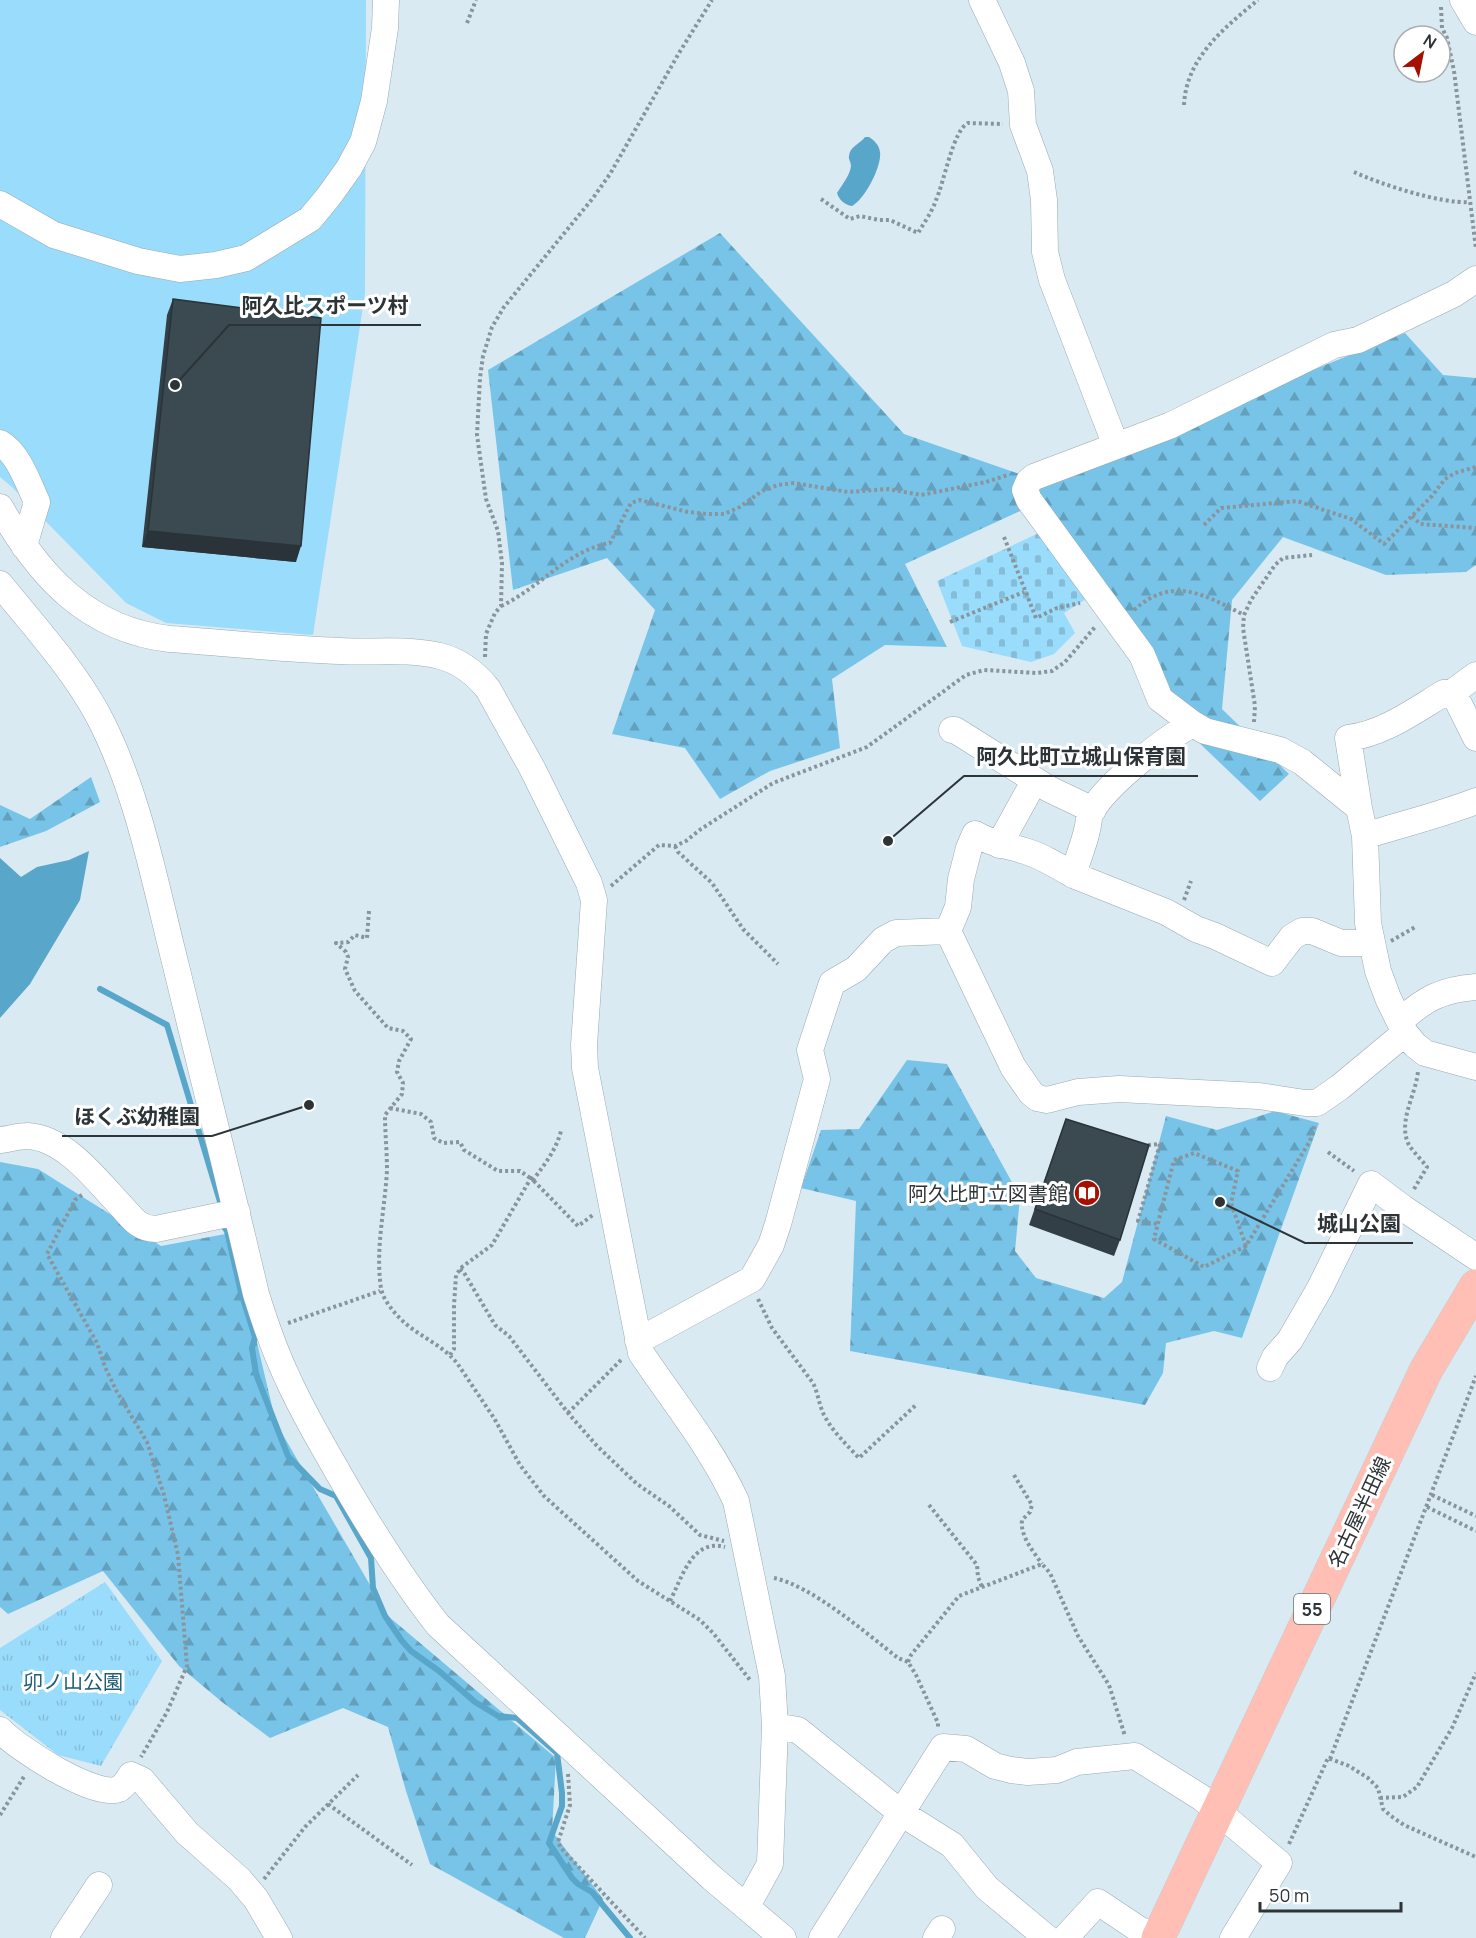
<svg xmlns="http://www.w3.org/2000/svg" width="1476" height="1938" viewBox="0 0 1476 1938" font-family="Manrope,'Noto Sans JP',sans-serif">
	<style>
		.grass { fill: url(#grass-tufts) }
		.forest { fill: url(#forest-firs) }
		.cemetery { fill: url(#cemetery-stones) }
		.pitch { fill: #9adcfb }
		.water { fill: #58a6c9 }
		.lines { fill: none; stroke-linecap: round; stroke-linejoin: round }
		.stream { stroke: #58a6c9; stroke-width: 6 }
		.minor-casing { stroke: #99aab2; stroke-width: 27 }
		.major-casing { stroke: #c8cacb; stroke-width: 34 }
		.path { stroke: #89959c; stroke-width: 4; stroke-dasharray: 3 3; stroke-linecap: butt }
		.minor { stroke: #fff; stroke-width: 26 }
		.major { stroke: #ffbfb5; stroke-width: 33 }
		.wall { fill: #333f46 }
		.shaded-wall { fill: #293339 }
		.building { fill: #3b4951; stroke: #293339; stroke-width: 1.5 }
		.labels { text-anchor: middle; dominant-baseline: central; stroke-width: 6; stroke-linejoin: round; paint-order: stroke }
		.shield { fill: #fff; stroke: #6c7173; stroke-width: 1.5 }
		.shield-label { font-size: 18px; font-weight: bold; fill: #2d3437 }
		.poi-label { font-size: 20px; fill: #2d3437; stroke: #fff; text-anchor: end }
		.street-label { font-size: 20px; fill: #2d3437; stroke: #fff }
		.park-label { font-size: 20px; fill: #205d76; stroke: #fff }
		.leader { fill: none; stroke: #2d3437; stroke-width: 2 }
		.callout-dot { fill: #2d3437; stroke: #fff; stroke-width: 2 }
		.callout-label { font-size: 21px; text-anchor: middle; font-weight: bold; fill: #2d3437; stroke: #fff; stroke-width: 6; stroke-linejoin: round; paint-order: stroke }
	</style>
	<defs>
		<pattern id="grass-tufts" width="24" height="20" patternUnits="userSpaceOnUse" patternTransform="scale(1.5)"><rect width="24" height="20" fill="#9adcfb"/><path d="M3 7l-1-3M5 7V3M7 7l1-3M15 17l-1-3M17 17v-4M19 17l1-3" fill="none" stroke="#85bdd8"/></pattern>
		<pattern id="forest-firs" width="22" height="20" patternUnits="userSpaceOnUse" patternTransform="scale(1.5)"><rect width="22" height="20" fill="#77c4e8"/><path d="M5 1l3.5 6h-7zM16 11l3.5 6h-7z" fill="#62a0bd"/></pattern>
		<pattern id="cemetery-stones" width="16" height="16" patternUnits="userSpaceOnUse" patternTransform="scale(1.5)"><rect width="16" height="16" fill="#9adcfb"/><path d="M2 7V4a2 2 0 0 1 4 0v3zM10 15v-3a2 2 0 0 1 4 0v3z" fill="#85bdd8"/></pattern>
	</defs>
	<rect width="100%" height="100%" fill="#d9eaf3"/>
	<!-- grass -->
	<path class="grass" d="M 105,1582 L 162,1661 L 101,1766 L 58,1755 L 0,1710 L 0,1648 Z"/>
	<!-- forest -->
	<path class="forest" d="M 720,233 L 904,434 L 1037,480 L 1405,333 L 1443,375 L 1476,378 L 1476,565 L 1466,572 L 1386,575 L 1283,537 L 1232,600 L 1222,709 L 1289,774 L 1260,801 L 1193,737 L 1029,507 L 905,564 L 947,647 L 885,645 L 832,679 L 840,748 L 770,771 L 720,799 L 685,748 L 612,734 L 655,610 L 607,558 L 513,590 L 488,370 Z
		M 91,777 L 100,802 L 46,831 L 0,847 L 0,805 L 30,819 Z
		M 907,1060 L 947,1064 L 1020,1197 L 1015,1251 L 1036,1278 L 1104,1298 L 1122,1282 L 1166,1116 L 1217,1130 L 1275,1111 L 1319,1123 L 1242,1338 L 1214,1331 L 1166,1343 L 1163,1373 L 1145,1405 L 850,1351 L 856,1201 L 801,1188 L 821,1130 L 859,1129 Z
		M 0,1162 L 38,1169 L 161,1246 L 231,1233 L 276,1423 L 388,1616 L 556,1758 L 552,1831 L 603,1899 L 585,1938 L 564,1938 L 430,1864 L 406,1791 L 388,1727 L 343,1708 L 270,1738 L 222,1702 L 179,1666 L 103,1571 L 8,1614 L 0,1607 Z"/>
	<!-- cemetery -->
	<path class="cemetery" d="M 1045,530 L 1091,596 L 1064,613 L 1075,633 L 1054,654 L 1031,662 L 962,646 L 937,581 Z"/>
	<!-- pitch -->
	<path class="pitch" d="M 0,0 L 366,0 L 365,293 L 313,635 L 166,623 L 126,603 L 11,486 L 0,477 Z"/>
	<!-- water -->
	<path class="water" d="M 865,137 L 869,137 C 875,141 879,145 880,152 C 882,166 865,199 852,206 C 845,205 839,200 837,193 C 842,185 850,175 851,166 C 851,162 848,159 849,156 C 850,146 860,144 865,137 Z
		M 89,851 L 80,900 L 30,984 L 0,1018 L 0,858 L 21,877 L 37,867 L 69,860 Z"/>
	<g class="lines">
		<!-- stream -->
		<path class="stream" d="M 100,989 L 167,1025 L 221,1205
			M 219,1225 L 224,1227 L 227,1231 L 241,1292 L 255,1337 L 252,1348 L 256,1374 L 288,1456 L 320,1489 L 336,1496 L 371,1558 L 373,1588 L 385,1616 L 402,1641 L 411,1651 L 439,1671 L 475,1702 L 498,1716 L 517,1718 L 557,1753 L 562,1793 L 562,1806 L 549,1843 L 572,1878 L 578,1884 L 592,1892 L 630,1938"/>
		<!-- minor casing -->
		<g class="minor-casing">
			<path id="minor" d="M 982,0 L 1012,63 L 1021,91 L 1023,125 L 1040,171 L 1044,200 L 1045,252 L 1052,280 L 1116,446
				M 1463,0 L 1476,22
				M 0,204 L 54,235 L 138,261 L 180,269 L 216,265 L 246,258 L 310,219 L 329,196 L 349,168 L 363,142 L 374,101 L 385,28 L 386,0
				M 1476,279 L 1454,294 L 1358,340 L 1334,345 L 1169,426 L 1034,477 L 1029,481 L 1025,490 L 1029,500 L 1142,655 L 1160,699 L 1193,724 L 1205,731 L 1280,750 L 1302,762 L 1359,808 L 1365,836 L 1368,923 L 1378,971 L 1388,998 L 1405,1033 L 1415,1045 L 1425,1053 L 1476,1067
				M 0,443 C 19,454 28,483 37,502 L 24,546
				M 0,507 C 39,576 88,630 170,639 C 227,643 283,649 340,651 C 373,653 407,648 440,656 C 459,661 476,674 488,689 L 532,768 L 589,883 L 594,900 L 584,1045 L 585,1068 L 641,1353 C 674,1402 711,1447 736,1501 L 772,1676 L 775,1726 L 770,1864 L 753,1895 L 745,1904
				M 0,584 C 34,626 72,667 98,715 C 138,791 154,879 175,962 C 202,1073 230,1183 256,1294 C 265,1323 275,1352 288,1379 C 303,1413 322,1444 340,1476 C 370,1528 401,1578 438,1625 L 712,1878 L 783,1938
				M 1476,675 L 1453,692 L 1476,738
				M 1193,724 C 1165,738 1106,785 1091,812 C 1088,818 1089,824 1087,830 C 1084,845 1077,860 1073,875 L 1166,912 L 1196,929 L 1215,936 L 1272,963 L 1292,937 L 1302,931 L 1312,931 L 1341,943 L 1371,943
				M 952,730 L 955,730 L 1049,789 L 1093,810
				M 1359,808 L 1348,738 C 1383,734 1414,711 1444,693 L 1453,692
				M 1365,836 C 1402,824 1440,815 1476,801
				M 999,845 L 1035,780
				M 948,931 L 958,907 L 961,879 L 969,848 L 975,834 C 992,844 1006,845 1025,851 C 1042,856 1058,866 1073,875
				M 1400,1021 C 1426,998 1441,990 1476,987
				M 0,1140 C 9,1139 19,1136 28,1136 C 66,1138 98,1182 122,1207 C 133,1219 139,1229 156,1229 L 237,1212
				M 638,1341 L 752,1279 L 771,1245 L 778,1224 L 817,1079 L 810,1050 L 832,983 L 856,969 L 883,940 L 896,933 L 948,931 L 1013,1067 L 1031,1093 L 1037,1098 L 1047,1100 L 1078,1092 L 1119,1089 L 1259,1096 L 1305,1103 L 1317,1103 L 1340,1087 L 1405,1033
				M 1270,1368 L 1275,1357 L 1290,1340 L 1320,1288 L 1371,1184 L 1403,1208 L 1476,1257
				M 775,1726 L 798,1730 L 901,1813 L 952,1845 L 987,1888 L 1047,1938
				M 0,1730 C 17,1748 95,1799 119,1789 C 124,1786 128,1780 131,1775 L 142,1780 L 187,1833 L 239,1879 L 256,1899 L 279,1938
				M 64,1938 L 99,1885
				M 822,1938 L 943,1747 L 966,1749 L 995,1766 L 1011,1770 L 1028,1772 L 1057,1770 L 1077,1762 L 1135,1756 L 1202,1798 L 1279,1863 L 1233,1938
				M 936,1938 L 942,1929
				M 1065,1938 L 1098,1902 L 1140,1930 L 1158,1938"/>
		</g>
		<!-- major casing -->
		<g class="major-casing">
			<path id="major" d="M 1158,1938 L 1426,1370 L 1476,1286"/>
		</g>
		<!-- path -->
		<path class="path" d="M 1441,7 L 1442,28 L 1447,38 L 1454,71 L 1476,249
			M 467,23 L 476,0
			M 1184,105 C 1186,58 1225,27 1258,0
			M 1354,172 C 1380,184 1441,204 1469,202
			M 821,199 L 850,219 L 860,216 L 879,220 L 890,220 L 918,233 C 924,223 932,212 936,200 C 944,183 953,130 968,123 L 1003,124
			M 1412,516 L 1420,524 L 1476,528
			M 1204,525 L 1221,508 L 1297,501 L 1351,519 L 1384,544 L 1432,496 L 1445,479 L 1455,473 L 1476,467
			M 1004,537 L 1036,618 L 1057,608 L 1080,603
			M 501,606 C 540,588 566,551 610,543 L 631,503 L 640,500 L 688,512 L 707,514 L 724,514 L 740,507 L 762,491 L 778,485 L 794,483 L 848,492 L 888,489 L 921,495 L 986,482 L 1008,475
			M 1134,610 C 1173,575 1205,595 1244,615
			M 950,622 L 1024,592
			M 485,657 L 486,634 L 495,613 L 501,606 L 502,563 L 498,531 L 486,499 L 477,435 L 480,378 L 483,356 L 492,327 L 504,307 L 593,198 L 610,174 L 679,53 L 712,0
			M 1254,722 L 1255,706 L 1243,628 L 1244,615 L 1251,600 L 1275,565 L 1283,558 L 1312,555
			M 675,846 L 678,852 L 712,883 L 743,929 L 778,964
			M 611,886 L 659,845 L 675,846 L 686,841 L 701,829 L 773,783 L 867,747 L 966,675 L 984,670 L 1037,673 L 1052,671 L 1065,662 L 1095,627
			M 1184,900 L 1191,881
			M 369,911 L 367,938 L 355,935 L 348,942 L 336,943 L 346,952 L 348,957 L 345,969 L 355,991 L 388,1028 L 403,1031 L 411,1039 L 399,1061 L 397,1072 L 403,1083 L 402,1094 L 385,1115 C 385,1133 387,1151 387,1170 C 385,1209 375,1249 381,1288 C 382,1295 387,1303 391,1308 C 411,1335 438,1340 457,1363 L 494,1418 L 520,1465 L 544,1496 L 638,1581 L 700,1620 L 713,1633 L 750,1680
			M 1391,941 L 1417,926
			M 390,1108 L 421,1114 L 431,1122 L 434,1138 L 443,1143 L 460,1142 L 464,1150 L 498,1171 L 520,1171 L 533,1180 C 545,1164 556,1150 561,1131
			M 1148,1145 L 1160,1144 L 1138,1221 L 1158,1224
			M 1328,1152 L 1354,1171
			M 1414,1189 L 1427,1167 C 1422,1160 1414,1153 1409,1145 C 1397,1122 1416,1095 1418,1071
			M 82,1195 L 75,1200 L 47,1254 L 97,1343 L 105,1367 L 117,1392 L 147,1442 L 164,1495 L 178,1555 L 187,1666 L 167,1712 L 141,1757
			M 1246,1246 L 1231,1203 L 1238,1171 L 1194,1153 L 1174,1160 L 1154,1239 L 1204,1267 L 1246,1246 L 1310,1141 L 1315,1124
			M 460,1269 L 463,1271 L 495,1325 L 509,1336 L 568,1413 L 597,1446 L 637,1484 L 669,1506 L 700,1535 L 724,1541
			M 758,1299 L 772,1328 L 813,1383 C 818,1393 819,1405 824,1415 C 833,1432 846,1444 859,1458 L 917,1404
			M 288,1323 L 380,1291
			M 450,1355 L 454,1349 L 454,1306 L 456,1275 L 462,1267 L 492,1245 L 531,1178 L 578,1226 L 593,1215
			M 568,1413 L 622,1359
			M 1014,1475 L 1032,1505 L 1030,1512 L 1022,1520 C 1020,1536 1033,1551 1042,1564
			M 1432,1495 L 1476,1516
			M 929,1505 L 977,1565 L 978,1577 L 982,1587
			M 1427,1507 L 1476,1531
			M 774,1578 C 812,1586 866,1633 898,1658 L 908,1662 L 916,1675 L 938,1723 L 938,1728
			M 670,1601 C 682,1578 692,1538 725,1547
			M 908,1662 L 911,1655 L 959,1596 L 1042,1564 L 1050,1573 L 1078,1636 L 1109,1685 L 1125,1736
			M 1330,1759 L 1476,1376
			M 568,1774 L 570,1805 L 558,1842 L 561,1848 L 645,1938
			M 1380,1798 L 1403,1797 L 1417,1787 L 1452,1728 L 1476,1673
			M 328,1804 L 412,1865
			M 0,1815 L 25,1775
			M 1289,1844 L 1328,1758 L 1349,1766 L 1368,1778 L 1378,1788 L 1383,1809 L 1391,1816 L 1404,1825 L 1476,1857
			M 264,1879 L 305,1827 L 358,1775"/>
		<!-- minor -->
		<use href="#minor" class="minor"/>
		<!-- major -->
		<use href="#major" class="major"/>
	</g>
	<!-- wall -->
	<path class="wall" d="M 173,299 L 296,562 L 142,547 L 167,315 Z
		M 1066,1119 L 1120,1240 L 1114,1256 L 1029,1225 Z"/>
	<!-- shaded-wall -->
	<path class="shaded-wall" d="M 148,531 L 301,546 L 296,562 L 142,547 Z"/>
	<!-- building -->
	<path class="building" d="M 173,299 L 321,318 L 301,546 L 148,531 Z
		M 1066,1119 L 1149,1145 L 1120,1240 L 1035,1209 Z"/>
	<!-- icons -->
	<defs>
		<g id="library-disc" transform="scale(1.35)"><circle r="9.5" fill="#a51002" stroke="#fff"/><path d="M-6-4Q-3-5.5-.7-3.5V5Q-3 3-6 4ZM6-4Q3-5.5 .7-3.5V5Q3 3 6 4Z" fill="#fff"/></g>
	</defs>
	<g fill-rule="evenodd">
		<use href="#library-disc" x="1087" y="1193"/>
	</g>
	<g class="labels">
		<!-- shield labels -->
		<rect class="shield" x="1294" y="1594" width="36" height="30" rx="4.5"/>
		<g class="shield-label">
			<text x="1312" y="1609">55</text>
		</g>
		<!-- poi labels -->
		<g class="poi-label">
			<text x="1068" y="1193">阿久比町立図書館</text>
		</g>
		<!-- street labels -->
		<g class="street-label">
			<text transform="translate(1359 1512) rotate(-65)">名古屋半田線</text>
		</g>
		<!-- park labels -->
		<g class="park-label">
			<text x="73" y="1681">卯ノ山公園</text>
		</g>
	</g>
	<!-- callouts -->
	<path class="leader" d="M175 385L229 325H421M888 841L964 776H1198M309 1105L212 1136H62M1220 1202L1305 1243H1413"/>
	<g class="callout-dot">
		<circle cx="175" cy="385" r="6"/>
		<circle cx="888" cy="841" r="6"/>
		<circle cx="309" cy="1105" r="6"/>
		<circle cx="1220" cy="1202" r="6"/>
	</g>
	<g class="callout-label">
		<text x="325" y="313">阿久比スポーツ村</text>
		<text x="1081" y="764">阿久比町立城山保育園</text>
		<text x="137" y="1124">ほくぶ幼稚園</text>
		<text x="1359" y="1231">城山公園</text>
	</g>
	<!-- north arrow -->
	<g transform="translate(1422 54) rotate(32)"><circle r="28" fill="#ffffff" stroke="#abaeaf" stroke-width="1.5"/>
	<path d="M0-4.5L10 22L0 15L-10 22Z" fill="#a51002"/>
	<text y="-9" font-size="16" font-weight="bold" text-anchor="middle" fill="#2d3437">N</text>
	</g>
	<!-- scale -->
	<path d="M1260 1902v9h141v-9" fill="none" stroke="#2d3437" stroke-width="3"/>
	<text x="1269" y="1902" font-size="18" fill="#2d3437" stroke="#ffffff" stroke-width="4.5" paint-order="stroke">50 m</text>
</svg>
